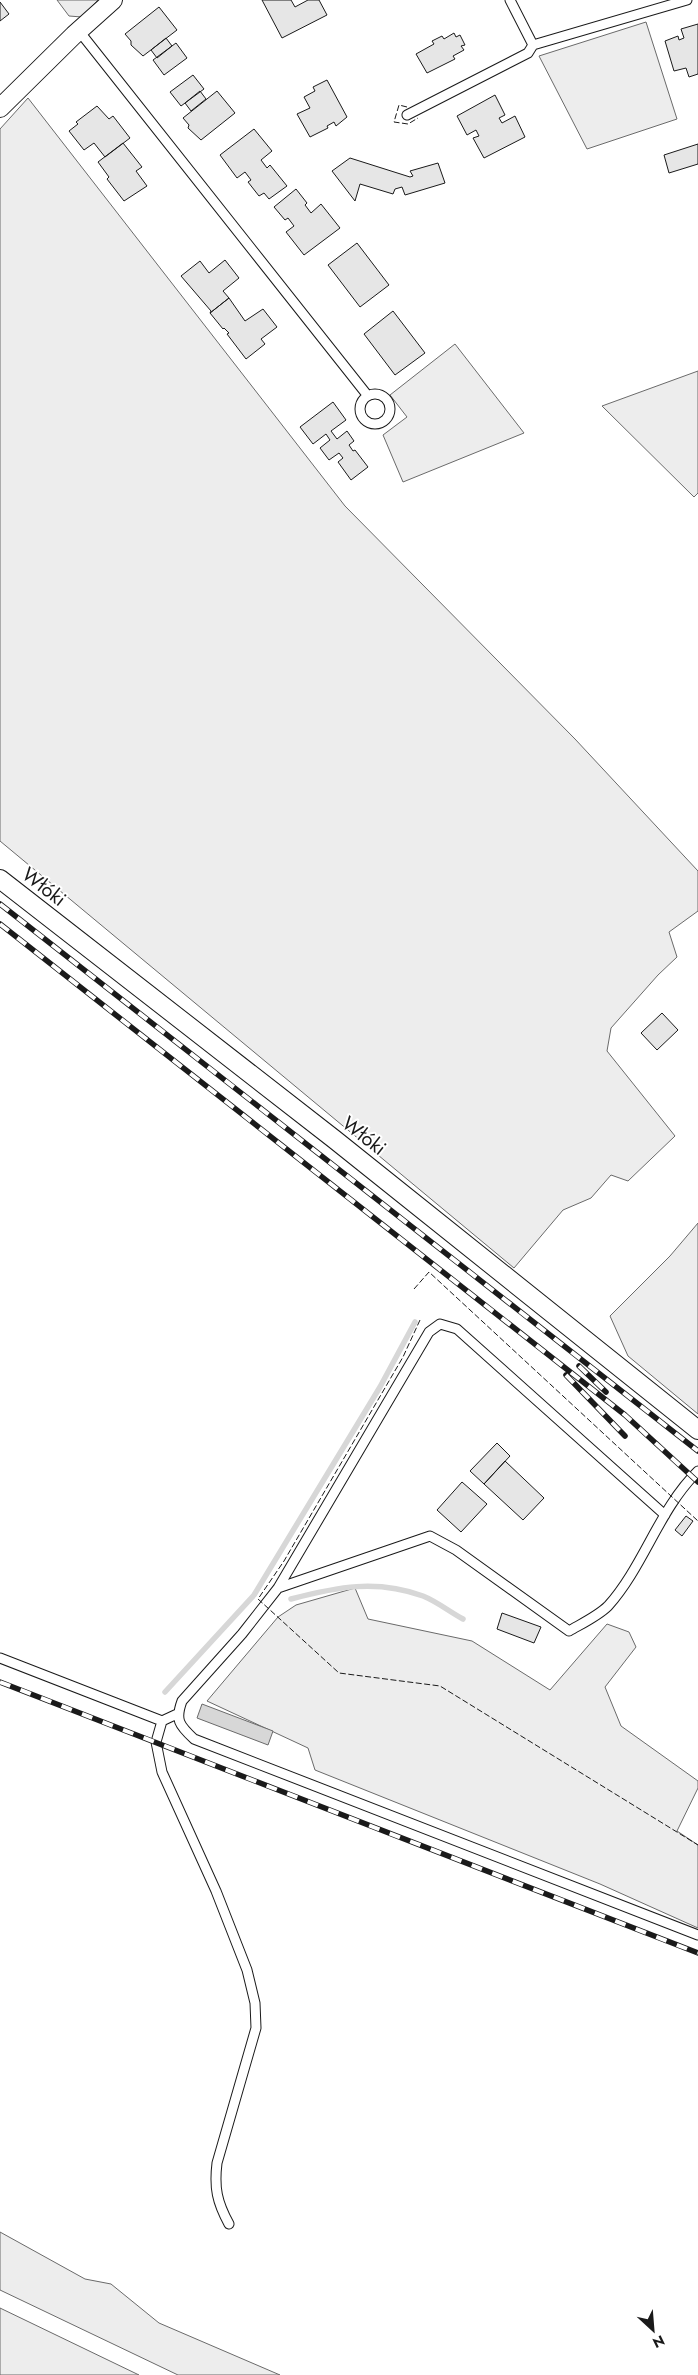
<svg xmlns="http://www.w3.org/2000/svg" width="698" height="2375" viewBox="0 0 698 2375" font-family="Jost,sans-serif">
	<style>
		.green { fill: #ededed; stroke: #6a6a6a }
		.water { fill: #d7d7d7; stroke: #6a6a6a }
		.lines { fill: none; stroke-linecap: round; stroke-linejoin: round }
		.stream { stroke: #d7d7d7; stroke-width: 5.5 }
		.building { fill: #e6e6e6; stroke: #1a1a1a }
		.lane-casing { stroke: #1a1a1a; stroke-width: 11 }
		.street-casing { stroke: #1a1a1a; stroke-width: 20 }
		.lane { stroke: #fff; stroke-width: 9 }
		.street { stroke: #fff; stroke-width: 18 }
		.rail-casing { stroke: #1a1a1a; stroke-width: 5.5 }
		.rail { stroke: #fff; stroke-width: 4; stroke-dasharray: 11; stroke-linecap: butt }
		.fence { stroke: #1a1a1a; stroke-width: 1; stroke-dasharray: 6 2.5; stroke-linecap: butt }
		.labels { text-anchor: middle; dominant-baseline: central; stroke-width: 4; stroke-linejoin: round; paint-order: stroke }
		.street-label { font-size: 20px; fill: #1a1a1a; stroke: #fff }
	</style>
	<rect width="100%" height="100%" fill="#fff"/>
	<!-- green -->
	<path class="green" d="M 57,0 L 98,0 L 82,17 L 69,16 Z
		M 646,22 L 677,119 L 587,149 L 539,56 Z
		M 28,98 L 345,506 L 575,739 L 698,871 L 698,911 L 669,932 L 677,957 L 658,975 L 611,1028 L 607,1051 L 675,1136 L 628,1181 L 611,1175 L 591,1198 L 563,1210 L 514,1268 L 0,841 L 0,129 Z
		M 455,344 L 524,433 L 403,482 L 383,435 L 407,417 L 390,395 Z
		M 698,371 L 698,493 L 694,497 L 602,406 Z
		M 698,1223 L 698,1414 L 628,1356 L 610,1316 L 670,1256 Z
		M 355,1588 L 368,1619 L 472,1641 L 550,1690 L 607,1624 L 629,1632 L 636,1647 L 605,1687 L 621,1726 L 698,1781 L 698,1788 L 677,1831 L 698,1845 L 698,1928 L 600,1884 L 315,1770 L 308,1748 L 207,1701 L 278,1617 L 296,1605 Z
		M 0,2232 L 85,2279 L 111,2284 L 159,2323 L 280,2375 L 178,2375 L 0,2290 Z
		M 0,2308 L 139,2375 L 0,2375 Z"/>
	<!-- water -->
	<path class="water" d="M 202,1704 L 273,1731 L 268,1745 L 197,1718 Z"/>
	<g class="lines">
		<!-- stream -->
		<path class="stream" d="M 291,1599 C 337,1587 376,1579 423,1596 C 436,1601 450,1612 463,1619
			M 165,1692 L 254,1595 L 380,1387 L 415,1322"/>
	</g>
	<!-- building -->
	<path class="building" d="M 262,0 L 291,0 L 295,7 L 308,0 L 319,0 L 327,15 L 282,38 Z
		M 0,2 L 9,14 L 0,21 Z
		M 159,7 L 177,30 L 143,56 L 131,45 L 131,41 L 125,34 Z
		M 698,24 L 698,74 L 689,77 L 686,68 L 674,71 L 665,41 L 678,36 L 679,40 L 684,38 L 681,29 Z
		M 454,33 L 456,37 L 460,35 L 465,45 L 461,46 L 464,50 L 453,56 L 455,59 L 427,73 L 416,54 L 434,44 L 432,41 L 442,36 L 444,39 Z
		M 166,38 L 172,46 L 157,58 L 151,50 Z
		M 176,43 L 187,58 L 164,75 L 153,60 Z
		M 193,75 L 204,89 L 181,106 L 170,92 Z
		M 327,80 L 347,117 L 336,126 L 334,122 L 327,126 L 328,128 L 310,137 L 297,114 L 310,108 L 304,97 L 315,91 L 313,87 Z
		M 200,91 L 206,99 L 191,111 L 185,103 Z
		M 217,91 L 235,113 L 201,140 L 188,128 L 189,125 L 183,118 Z
		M 495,95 L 505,115 L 499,118 L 502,123 L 515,116 L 525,137 L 484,158 L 473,138 L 479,136 L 476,130 L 467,135 L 457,116 Z
		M 97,106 L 109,119 L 113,116 L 130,138 L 105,157 L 94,143 L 84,150 L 69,131 L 78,124 L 76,122 Z
		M 254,129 L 272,151 L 261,160 L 267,168 L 270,165 L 287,186 L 269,199 L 264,193 L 259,196 L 248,182 L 251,180 L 245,172 L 237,178 L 220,155 Z
		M 123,143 L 142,167 L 136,171 L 147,186 L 124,201 L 107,179 L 109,177 L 98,162 Z
		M 698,144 L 698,164 L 669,173 L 664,155 Z
		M 350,158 L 410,177 L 413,176 L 410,171 L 438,163 L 445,183 L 405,195 L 402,187 L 395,189 L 393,194 L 360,184 L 355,201 L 332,171 Z
		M 296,189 L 307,203 L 305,205 L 311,213 L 321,204 L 340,228 L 304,255 L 286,232 L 294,226 L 288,218 L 285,220 L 274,207 Z
		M 357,243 L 389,285 L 360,307 L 328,265 Z
		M 225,260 L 239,278 L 223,291 L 229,298 L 210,313 L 211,311 L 181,276 L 200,261 L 209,273 Z
		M 229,298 L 245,321 L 263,309 L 277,327 L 261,339 L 265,344 L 246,359 L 227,334 L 229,333 L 224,328 L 223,329 L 210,313 Z
		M 393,311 L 425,353 L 395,375 L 364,334 Z
		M 333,402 L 346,420 L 331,431 L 337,439 L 347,431 L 354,441 L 349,445 L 353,451 L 355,450 L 368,467 L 351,480 L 338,462 L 343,458 L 339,453 L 329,460 L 320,448 L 330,440 L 326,434 L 313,444 L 300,427 Z
		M 662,1013 L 678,1030 L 657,1050 L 641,1033 Z
		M 497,1443 L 510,1456 L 484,1484 L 470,1471 Z
		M 505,1461 L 544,1498 L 523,1520 L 484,1484 Z
		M 462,1482 L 487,1504 L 461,1532 L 437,1510 Z
		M 686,1516 L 693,1521 L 682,1536 L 675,1530 Z
		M 502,1613 L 541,1627 L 534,1643 L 497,1629 Z"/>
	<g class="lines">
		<!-- lane casing -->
		<g class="lane-casing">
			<path id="lane" d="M 79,31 L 368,396
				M 533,45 L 687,0
				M 407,115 L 528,53 L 533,45 L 510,0
				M360 409a15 15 0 1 1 30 0a15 15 0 1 1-30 0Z
				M 665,1515 L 457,1329 L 440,1324 L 429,1332 L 278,1588 L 242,1634 L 182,1701 C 175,1720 179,1725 194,1739 L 698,1935
				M 278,1588 L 430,1536 L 456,1550 L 569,1631 C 581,1624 598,1616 608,1606 C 644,1566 659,1509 698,1471
				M 0,1658 L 162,1721
				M 177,1714 L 162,1721 L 156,1742 L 162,1772 L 216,1891 L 247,1970 L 255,2003 L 256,2028 L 217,2163 C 214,2188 217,2202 229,2224"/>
		</g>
		<!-- street casing -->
		<g class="street-casing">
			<path id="street" d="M 0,108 L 74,35 L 113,0
				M 0,879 L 334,1139 L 698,1430"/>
		</g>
		<!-- lane -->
		<use href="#lane" class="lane"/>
		<!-- street -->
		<use href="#street" class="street"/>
		<!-- rail casing -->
		<g class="rail-casing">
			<path id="rail" d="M 0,904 L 698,1451
				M 0,924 L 625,1415 L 698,1482
				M 579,1366 L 606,1392
				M 566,1375 L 625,1436
				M 0,1682 L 698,1953"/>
		</g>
		<!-- rail -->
		<use href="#rail" class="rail"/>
		<!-- fence -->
		<path class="fence" d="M 407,107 L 399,105 L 394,122 L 408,124 L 418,118
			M 414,1289 L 429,1272 L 698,1521
			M 420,1320 L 403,1357 L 284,1561 L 258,1599 L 339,1673 L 440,1686 L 698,1845"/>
	</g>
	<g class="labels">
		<!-- street labels -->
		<g class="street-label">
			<text transform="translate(44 887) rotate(38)">Włóki</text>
			<text transform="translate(364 1136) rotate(38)">Włóki</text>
		</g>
	</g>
	<!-- north arrow -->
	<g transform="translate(653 2330) rotate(154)" stroke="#ffffff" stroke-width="4" paint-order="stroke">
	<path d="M0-4L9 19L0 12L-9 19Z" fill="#1a1a1a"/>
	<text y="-8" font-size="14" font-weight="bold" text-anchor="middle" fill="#1a1a1a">N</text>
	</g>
</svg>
